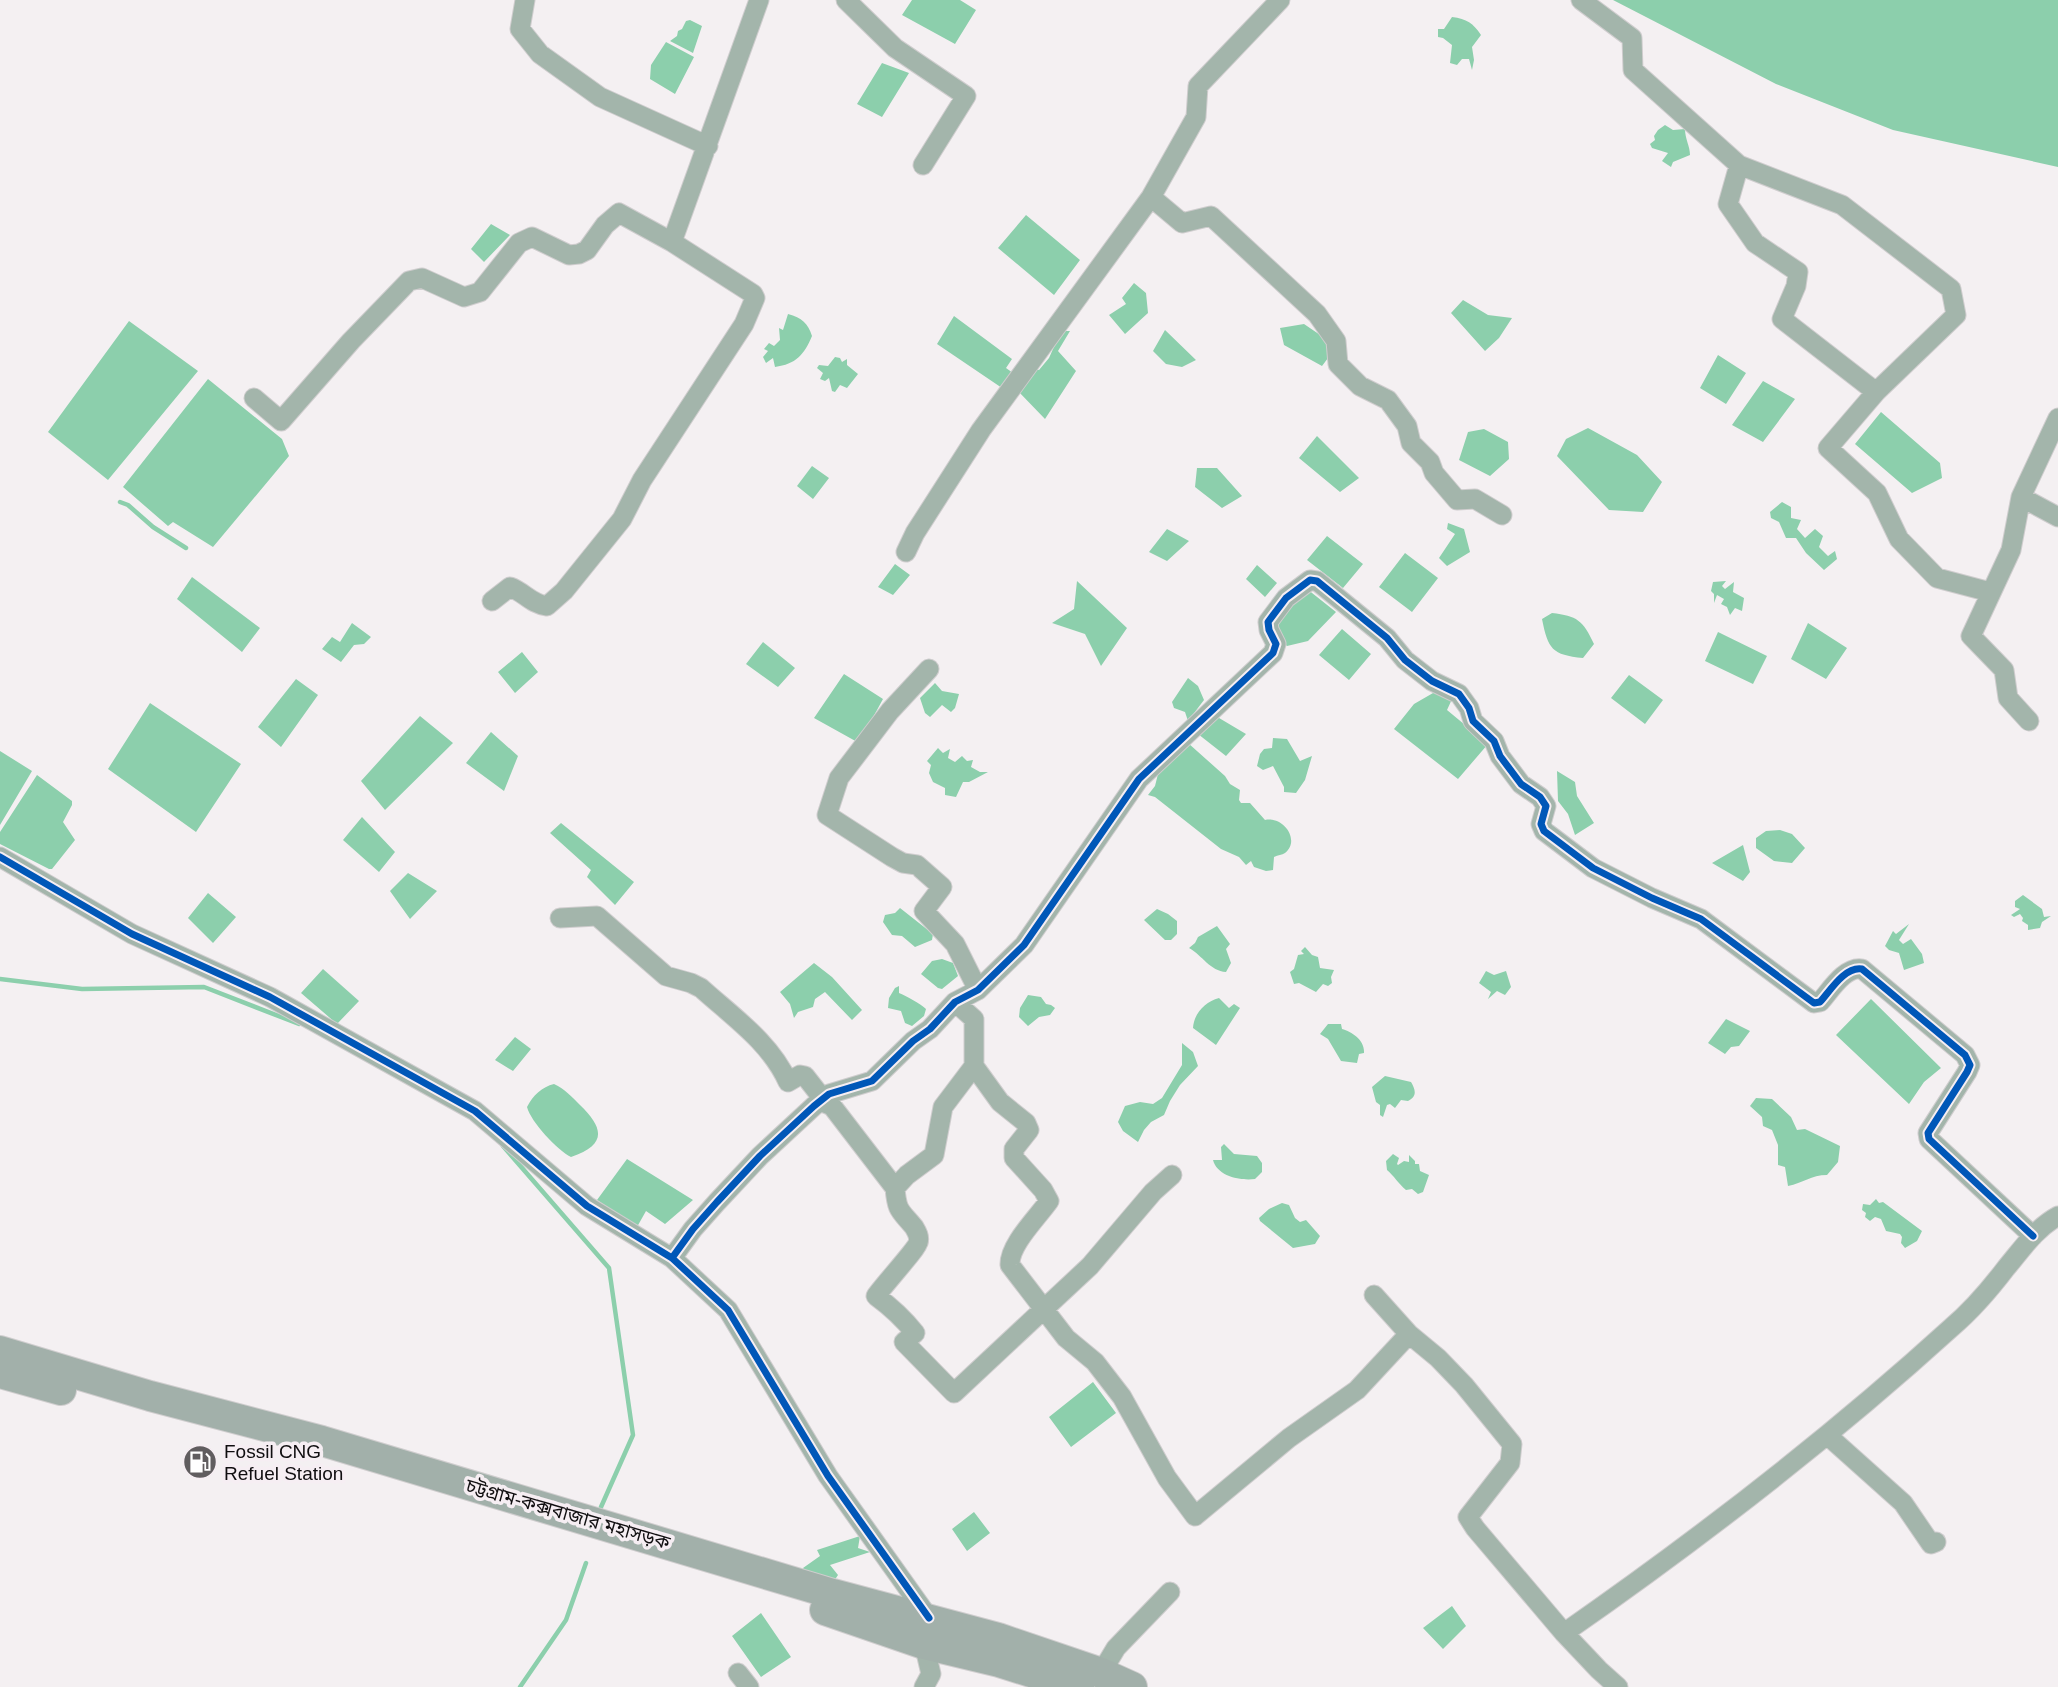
<svg xmlns="http://www.w3.org/2000/svg" width="2058" height="1687" viewBox="0 0 2058 1687" font-family="Helvetica,'Noto Sans Bengali',sans-serif">
	<style>
		.water { fill: #8ccfac }
		.lines { fill: none; stroke-linecap: round; stroke-linejoin: round }
		.stream { stroke: #8ccfac; stroke-width: 4.5 }
		.minor-casing { stroke: #cfcdce; stroke-width: 21 }
		.highway-casing { stroke: #cfcdce; stroke-width: 32 }
		.minor { stroke: #a3b5ab; stroke-width: 19 }
		.highway { stroke: #a2b0aa; stroke-width: 30 }
		.cycleway-casing { stroke: #f6eef3; stroke-width: 11 }
		.cycleway { stroke: #0057b8; stroke-width: 7 }
		.labels { text-anchor: middle; dominant-baseline: central; stroke-width: 7; stroke-linejoin: round; paint-order: stroke }
		.poi-label { font-size: 19px; fill: #100e10; stroke: #f6eef3; text-anchor: start }
		.street-label { font-size: 19px; fill: #100e10; stroke: #f6eef3 }
	</style>
	<rect width="100%" height="100%" fill="#f4f0f2"/>
	<!-- water -->
	<path class="water" d="M 912,0 L 960,0 L 976,10 L 955,44 L 902,15 Z
		M 1613,0 L 2058,0 L 2058,167 L 1893,130 L 1776,84 Z
		M 1452,17 C 1467,19 1473,23 1481,35 L 1472,47 L 1474,60 L 1472,70 L 1469,59 L 1462,59 L 1457,65 L 1450,63 L 1452,45 L 1443,38 L 1438,37 L 1438,29 L 1444,29 Z
		M 690,20 L 702,26 L 693,53 L 670,41 L 677,36 L 678,31 L 682,29 L 686,21 Z
		M 666,42 L 694,57 L 675,94 L 650,79 L 651,65 Z
		M 882,63 L 909,73 L 882,117 L 857,104 Z
		M 1665,125 L 1673,130 L 1685,129 C 1685,139 1690,146 1690,155 L 1673,162 L 1671,167 L 1662,161 L 1668,153 L 1652,148 L 1650,144 L 1655,140 L 1654,136 L 1658,130 Z
		M 1026,215 L 1080,260 L 1054,295 L 998,248 Z
		M 491,224 L 510,235 L 484,262 L 471,249 Z
		M 1134,283 L 1146,293 L 1148,313 L 1125,334 L 1109,315 L 1126,304 L 1122,298 Z
		M 1463,300 L 1488,315 L 1512,318 L 1499,338 L 1485,351 L 1451,313 Z
		M 788,314 C 802,318 808,323 812,336 C 804,355 796,364 775,367 L 773,358 L 766,363 L 763,357 L 768,351 L 764,349 L 769,343 L 774,346 L 780,340 L 779,328 L 783,330 Z
		M 954,316 L 1012,359 L 1006,368 L 1013,373 L 1002,388 L 937,344 Z
		M 129,321 L 198,371 L 108,480 L 48,432 Z
		M 1304,324 L 1329,341 L 1331,354 L 1322,366 L 1284,345 L 1280,328 Z
		M 1165,330 L 1196,360 L 1182,367 L 1166,364 L 1153,351 Z
		M 1061,331 L 1070,331 L 1058,351 L 1076,371 L 1045,419 L 1017,390 L 1032,368 L 1039,370 L 1049,358 Z
		M 1718,355 L 1746,373 L 1726,404 L 1700,388 Z
		M 835,357 L 840,358 L 842,362 L 847,359 L 847,365 L 858,374 L 847,388 L 840,385 L 835,392 L 832,391 L 829,378 L 825,381 L 820,379 L 823,373 L 817,368 L 819,365 L 828,366 Z
		M 208,379 L 282,439 L 289,456 L 213,547 L 173,522 L 168,526 L 123,487 Z
		M 1763,381 L 1795,399 L 1763,442 L 1732,425 Z
		M 1881,412 L 1940,463 L 1942,478 L 1912,493 L 1855,444 Z
		M 1588,428 L 1637,455 L 1662,482 L 1643,512 L 1609,510 L 1557,456 L 1566,439 Z
		M 1484,429 L 1508,442 L 1509,459 L 1490,476 L 1459,460 L 1468,432 Z
		M 1317,436 L 1359,478 L 1340,492 L 1299,458 Z
		M 812,466 L 829,478 L 813,499 L 797,486 Z
		M 1197,468 L 1217,468 L 1242,496 L 1222,508 L 1195,487 Z
		M 1782,502 L 1791,507 L 1791,518 L 1801,520 L 1797,529 L 1805,538 L 1815,529 L 1823,536 L 1819,547 L 1828,556 L 1835,551 L 1837,559 L 1824,570 L 1806,553 L 1796,538 L 1786,538 L 1779,522 L 1771,518 L 1770,512 Z
		M 1448,523 L 1464,529 L 1470,552 L 1447,566 L 1439,558 L 1455,534 L 1447,529 Z
		M 1167,529 L 1189,541 L 1167,561 L 1149,552 Z
		M 1327,536 L 1363,564 L 1343,588 L 1307,560 Z
		M 1405,553 L 1438,578 L 1412,612 L 1379,587 Z
		M 895,564 L 910,575 L 893,595 L 878,587 Z
		M 1257,565 L 1277,583 L 1265,597 L 1246,579 Z
		M 192,577 L 260,628 L 242,652 L 177,599 Z
		M 1077,581 L 1127,628 L 1101,666 L 1085,634 L 1052,623 L 1074,609 Z
		M 1726,581 L 1722,586 L 1725,589 L 1734,582 L 1733,592 L 1744,598 L 1742,611 L 1735,608 L 1730,615 L 1727,607 L 1721,604 L 1724,599 L 1717,595 L 1714,603 L 1714,594 L 1711,591 L 1713,582 Z
		M 1307,589 L 1336,612 L 1308,641 L 1287,646 L 1280,640 L 1276,621 Z
		M 1552,613 C 1577,616 1583,620 1594,644 L 1583,658 C 1552,655 1548,649 1542,619 Z
		M 352,623 L 371,637 L 364,644 L 354,645 L 341,662 L 322,649 L 332,637 L 340,642 Z
		M 1808,623 L 1847,648 L 1826,679 L 1791,659 Z
		M 1342,629 L 1371,654 L 1349,680 L 1319,655 Z
		M 1718,632 L 1767,656 L 1753,684 L 1705,661 Z
		M 763,642 L 795,668 L 778,687 L 746,664 Z
		M 522,652 L 538,672 L 515,693 L 498,672 Z
		M 844,674 L 883,699 L 859,743 L 814,718 Z
		M 1629,675 L 1663,700 L 1645,724 L 1611,698 Z
		M 1188,678 L 1198,686 L 1204,700 L 1188,721 L 1185,712 L 1174,708 L 1172,702 Z
		M 296,679 L 318,695 L 281,747 L 258,727 Z
		M 935,683 L 942,691 L 959,694 L 955,708 L 951,712 L 942,705 L 930,717 L 925,713 L 920,698 Z
		M 1440,689 L 1453,697 L 1447,710 L 1488,744 L 1458,779 L 1394,729 L 1414,704 Z
		M 150,703 L 241,764 L 196,832 L 108,769 Z
		M 1214,715 L 1246,734 L 1226,756 L 1198,734 Z
		M 420,716 L 453,743 L 385,810 L 361,781 Z
		M 491,732 L 518,756 L 504,791 L 466,763 Z
		M 1273,738 L 1287,739 L 1300,761 L 1312,756 L 1305,780 L 1296,793 L 1284,792 L 1284,787 L 1273,766 L 1263,770 L 1257,766 L 1260,754 L 1264,749 L 1272,748 Z
		M 1188,743 L 1225,776 L 1230,784 L 1240,790 L 1239,800 L 1241,803 L 1250,803 L 1265,820 C 1283,816 1301,840 1285,853 C 1282,855 1278,855 1274,857 L 1273,870 L 1266,871 L 1254,867 L 1251,861 L 1246,865 L 1239,857 L 1221,849 L 1155,797 L 1148,795 L 1155,786 L 1158,774 Z
		M 938,748 L 943,753 L 950,749 L 948,758 L 955,762 L 962,756 L 967,761 L 973,760 L 971,767 L 980,772 L 988,772 L 969,782 L 963,782 L 956,797 L 945,795 L 945,788 L 933,782 L 929,773 L 931,765 L 927,761 Z
		M 0,751 L 32,771 L 0,825 Z
		M 1557,771 L 1575,782 L 1577,796 L 1594,823 L 1575,835 L 1568,814 L 1558,801 Z
		M 37,775 L 72,801 L 72,805 L 63,822 L 75,840 L 52,869 L 49,869 L 0,844 L 0,832 Z
		M 362,817 L 395,852 L 379,872 L 343,840 Z
		M 561,823 L 634,882 L 615,905 L 587,877 L 591,870 L 550,833 Z
		M 1780,830 L 1792,834 L 1805,848 L 1792,863 L 1774,861 L 1756,848 L 1756,838 L 1766,831 Z
		M 1743,845 L 1750,872 L 1743,881 L 1712,863 Z
		M 408,873 L 437,891 L 410,919 L 390,891 Z
		M 208,893 L 236,917 L 213,943 L 188,918 Z
		M 2023,895 L 2042,909 L 2044,917 L 2051,916 L 2042,922 L 2040,928 L 2028,930 L 2028,925 L 2022,921 L 2023,918 L 2020,914 L 2014,917 L 2011,915 L 2020,909 L 2015,907 L 2015,901 Z
		M 900,908 L 933,934 L 932,940 L 915,947 L 902,936 L 892,935 L 883,922 L 885,915 L 895,913 Z
		M 1157,909 L 1168,914 L 1177,921 L 1177,934 L 1171,940 L 1165,940 L 1144,920 Z
		M 1909,924 L 1899,940 L 1903,944 L 1911,939 L 1922,954 L 1924,963 L 1904,970 L 1899,953 L 1889,950 L 1885,946 L 1893,931 L 1896,934 Z
		M 1217,926 L 1230,944 L 1226,949 L 1231,963 L 1226,972 C 1210,971 1203,956 1189,948 L 1195,943 L 1198,937 Z
		M 1305,947 L 1312,955 L 1318,957 L 1320,968 L 1334,970 L 1331,977 L 1332,983 L 1328,986 L 1323,984 L 1316,992 L 1299,983 L 1294,984 L 1290,972 L 1294,969 L 1298,955 L 1304,954 L 1301,951 Z
		M 942,959 L 953,963 L 958,976 L 942,989 L 938,988 L 921,974 L 932,961 Z
		M 814,963 L 832,977 L 862,1010 L 852,1020 L 825,992 L 815,999 L 813,1007 L 798,1012 L 794,1018 L 790,1004 L 780,992 Z
		M 323,969 L 359,1001 L 337,1024 L 301,993 Z
		M 1486,971 L 1494,975 L 1506,971 L 1511,987 L 1505,995 L 1497,991 L 1488,999 L 1491,992 L 1479,983 Z
		M 899,986 L 899,993 C 906,996 921,1004 926,1009 L 924,1016 L 912,1026 L 905,1023 L 901,1011 L 888,1008 L 889,998 L 895,988 Z
		M 1028,995 L 1041,997 L 1046,1004 L 1051,1005 L 1055,1008 L 1050,1015 L 1039,1017 L 1028,1026 L 1019,1017 L 1020,1008 Z
		M 1219,998 L 1229,1008 L 1234,1004 L 1240,1008 L 1216,1045 L 1193,1028 C 1194,1013 1205,1002 1219,998 Z
		M 1871,999 L 1941,1068 L 1924,1082 L 1909,1104 L 1836,1035 Z
		M 1726,1019 L 1750,1031 L 1739,1046 L 1731,1047 L 1725,1054 L 1708,1043 Z
		M 1328,1024 L 1341,1024 L 1342,1029 C 1352,1032 1365,1040 1364,1053 L 1359,1054 L 1357,1063 L 1341,1061 L 1328,1039 L 1320,1034 Z
		M 515,1037 L 531,1049 L 513,1071 L 495,1060 Z
		M 1182,1043 L 1193,1052 L 1198,1066 L 1180,1085 L 1170,1101 L 1164,1115 L 1151,1122 L 1144,1130 L 1138,1142 L 1123,1131 L 1118,1122 L 1125,1106 L 1140,1102 L 1153,1104 L 1162,1098 L 1182,1065 Z
		M 1385,1076 L 1411,1082 C 1415,1089 1418,1096 1408,1101 L 1401,1100 L 1395,1108 L 1390,1104 L 1387,1105 L 1383,1117 L 1380,1115 L 1380,1105 L 1376,1102 L 1372,1087 Z
		M 554,1084 C 565,1089 572,1097 580,1105 C 604,1128 607,1145 571,1157 C 557,1150 531,1122 527,1107 C 533,1095 542,1087 554,1084 Z
		M 1756,1098 L 1772,1099 L 1791,1117 L 1797,1130 L 1805,1129 L 1840,1146 L 1838,1162 L 1827,1175 C 1811,1175 1803,1183 1788,1186 L 1785,1167 L 1778,1165 L 1778,1145 L 1772,1130 L 1763,1126 L 1762,1117 L 1750,1106 Z
		M 1224,1144 L 1234,1154 L 1257,1156 L 1262,1163 L 1262,1172 L 1255,1179 C 1240,1181 1217,1176 1213,1160 L 1222,1160 L 1221,1147 Z
		M 1393,1154 L 1399,1158 L 1397,1164 L 1398,1165 L 1404,1161 L 1409,1162 L 1409,1155 L 1415,1161 L 1415,1164 L 1419,1164 L 1420,1171 L 1429,1175 L 1423,1192 L 1418,1194 L 1412,1189 L 1406,1190 C 1398,1183 1394,1176 1387,1170 L 1386,1161 Z
		M 627,1159 L 693,1200 L 665,1224 L 646,1211 L 637,1227 L 597,1200 Z
		M 1876,1199 L 1879,1203 L 1883,1202 L 1922,1231 L 1917,1241 L 1905,1248 L 1901,1243 L 1902,1237 L 1900,1234 L 1886,1231 L 1881,1219 L 1875,1217 L 1870,1221 L 1865,1217 L 1866,1213 L 1862,1210 L 1863,1204 L 1870,1205 Z
		M 1282,1203 L 1289,1205 L 1295,1218 L 1300,1222 L 1306,1220 L 1320,1236 L 1315,1244 L 1293,1248 L 1260,1221 L 1259,1218 L 1269,1209 Z
		M 1093,1382 L 1116,1413 L 1071,1447 L 1049,1417 Z
		M 974,1512 L 990,1533 L 967,1551 L 952,1529 Z
		M 860,1536 L 858,1548 L 870,1552 L 830,1565 L 838,1575 L 834,1581 L 807,1574 L 803,1568 L 820,1556 L 817,1550 Z
		M 1452,1606 L 1466,1626 L 1443,1649 L 1423,1628 Z
		M 761,1613 L 791,1657 L 761,1677 L 732,1636 Z"/>
	<g class="lines">
		<!-- stream -->
		<path class="stream" d="M 120,502 L 128,505 L 153,527 L 186,548
			M 0,979 L 82,989 L 204,987 L 299,1024
			M 503,1146 L 609,1268 L 633,1435 L 601,1507
			M 520,1687 L 566,1620 L 586,1563"/>
		<!-- minor casing -->
		<g class="minor-casing">
			<path id="minor" d="M 525,0 L 520,29 L 540,54 L 600,97 L 708,146
				M 846,0 L 895,48 L 966,96 L 923,165
				M 1581,0 L 1632,38 L 1633,70 L 1739,165 L 1842,205 L 1951,289 L 1956,315 L 1876,392 L 1782,319 L 1796,286 L 1798,272 L 1755,243 L 1728,204 L 1739,165
				M 1151,197 L 1182,223 L 1211,216 L 1317,314 L 1336,341 L 1338,364 L 1360,386 L 1388,400 L 1407,426 L 1411,443 L 1430,462 L 1434,473 L 1457,500 L 1475,499 L 1502,515
				M 672,242 L 759,0
				M 1876,392 L 1828,448 L 1877,493 L 1899,539 L 1937,578 L 1990,592
				M 254,398 L 281,421 L 351,341 L 409,281 L 422,278 L 464,297 L 480,292 L 519,243 L 532,237 L 569,255 L 579,254 L 587,250 L 605,225 L 619,213 L 672,242 L 753,294 L 755,298 L 744,324 L 642,480 L 622,519 L 564,591 L 547,606 C 531,604 524,592 510,587 L 492,601
				M 2021,497 L 2058,418
				M 906,552 L 915,533 L 981,430 L 1151,197 L 1196,117 L 1198,86 L 1280,0
				M 929,669 L 890,711 L 839,778 L 827,815 L 892,857 L 903,863 L 917,865 L 942,887 L 924,911 L 955,944 L 978,990
				M 2029,721 L 2008,698 L 2004,670 L 1971,636 L 2011,550 L 2021,497 L 2058,517
				M 0,857 L 132,934 L 270,997 L 475,1111 L 587,1206 L 672,1258 L 728,1310 L 828,1476 L 929,1618
				M 560,918 L 597,916 L 666,976 L 691,983 L 701,988 C 733,1017 770,1042 788,1082 L 800,1075 L 805,1076 L 823,1099
				M 955,1002 L 974,1019 L 974,1066 L 943,1107 L 934,1155 L 907,1175 L 895,1188 C 897,1212 900,1210 914,1227 C 917,1232 920,1237 918,1243 C 918,1247 882,1287 876,1296 C 891,1307 903,1318 915,1333 L 904,1342 L 954,1393 L 1090,1266 L 1153,1192 L 1172,1175
				M 974,1066 L 1000,1102 L 1026,1123 L 1029,1130 L 1014,1149 L 1014,1158 L 1043,1190 L 1049,1201 C 1037,1218 1009,1245 1010,1265 L 1066,1338 L 1095,1362 L 1122,1397 L 1167,1478 L 1195,1516 L 1289,1438 L 1357,1390 L 1409,1334 L 1374,1295
				M 820,1101 L 832,1106 L 895,1188
				M 672,1258 L 693,1229 L 717,1202 L 760,1156 L 814,1106 L 829,1094 L 872,1081 L 913,1041 L 930,1029 L 955,1002 L 978,990 L 1024,945 L 1139,779 L 1273,653 L 1276,644 L 1269,630 L 1268,622 L 1286,598 L 1310,580 L 1317,581 L 1387,638 L 1405,660 L 1432,681 L 1459,694 L 1469,708 L 1473,721 L 1494,741 L 1500,756 L 1521,784 L 1540,797 L 1546,806 L 1541,824 L 1544,831 L 1593,868 L 1652,898 L 1701,919 L 1814,1003 L 1820,1002 C 1830,991 1845,966 1862,969 L 1965,1055 L 1970,1065 L 1967,1072 L 1928,1133 L 1929,1139 L 2033,1236
				M 1409,1334 L 1438,1358 L 1464,1385 L 1512,1444 L 1510,1463 L 1468,1517 L 1475,1528 L 1564,1633 C 1699,1539 1830,1438 1952,1327 C 1972,1310 1990,1289 2006,1268 C 2022,1249 2036,1228 2058,1216
				M 1827,1435 L 1903,1503 L 1931,1544 L 1936,1542
				M 1564,1633 L 1599,1670 L 1618,1687
				M 738,1673 L 749,1687
				M 1101,1673 L 1116,1648 L 1170,1592
				M 924,1687 L 931,1674 L 924,1644"/>
		</g>
		<!-- highway casing -->
		<g class="highway-casing">
			<path id="highway" d="M 0,1351 L 150,1396 L 322,1441 L 833,1594 L 998,1638 L 1101,1673 L 1132,1687
				M 0,1373 L 61,1390
				M 825,1610 L 924,1644 L 999,1662 L 1079,1687"/>
		</g>
		<!-- minor -->
		<use href="#minor" class="minor"/>
		<!-- highway -->
		<use href="#highway" class="highway"/>
		<!-- cycleway casing -->
		<g class="cycleway-casing">
			<path id="cycleway" d="M 0,857 L 132,934 L 270,997 L 475,1111 L 587,1206 L 672,1258 L 728,1310 L 828,1476 L 929,1618
				M 672,1258 L 693,1229 L 717,1202 L 760,1156 L 814,1106 L 829,1094 L 872,1081 L 913,1041 L 930,1029 L 955,1002 L 978,990 L 1024,945 L 1139,779 L 1273,653 L 1276,644 L 1269,630 L 1268,622 L 1286,598 L 1310,580 L 1317,581 L 1387,638 L 1405,660 L 1432,681 L 1459,694 L 1469,708 L 1473,721 L 1494,741 L 1500,756 L 1521,784 L 1540,797 L 1546,806 L 1541,824 L 1544,831 L 1593,868 L 1652,898 L 1701,919 L 1814,1003 L 1820,1002 C 1830,991 1845,966 1862,969 L 1965,1055 L 1970,1065 L 1967,1072 L 1928,1133 L 1929,1139 L 2033,1236"/>
		</g>
		<!-- cycleway -->
		<use href="#cycleway" class="cycleway"/>
	</g>
	<!-- icons -->
	<defs>
		<g id="fuel-disc" transform="scale(1.75)"><circle r="9.5" fill="#605d5f" stroke="#f6eef3"/><path d="M-5.5-6h7V0h2V4h1.3V-2.5L3-4.5l.8-.8L6-3V5H2.5V1h-1V6h-7ZM-4.2-4.7v3.2H.2V-4.7Z" fill="#fff"/></g>
	</defs>
	<g fill-rule="evenodd">
		<use href="#fuel-disc" x="200" y="1462"/>
	</g>
	<g class="labels">
		<!-- poi labels -->
		<g class="poi-label">
			<text x="224" y="1451">Fossil CNG<tspan x="224" dy="22">Refuel Station</tspan></text>
		</g>
		<!-- street labels -->
		<g class="street-label">
			<text transform="translate(568 1514) rotate(16)">চট্টগ্রাম-কক্সবাজার মহাসড়ক</text>
		</g>
	</g>
</svg>
